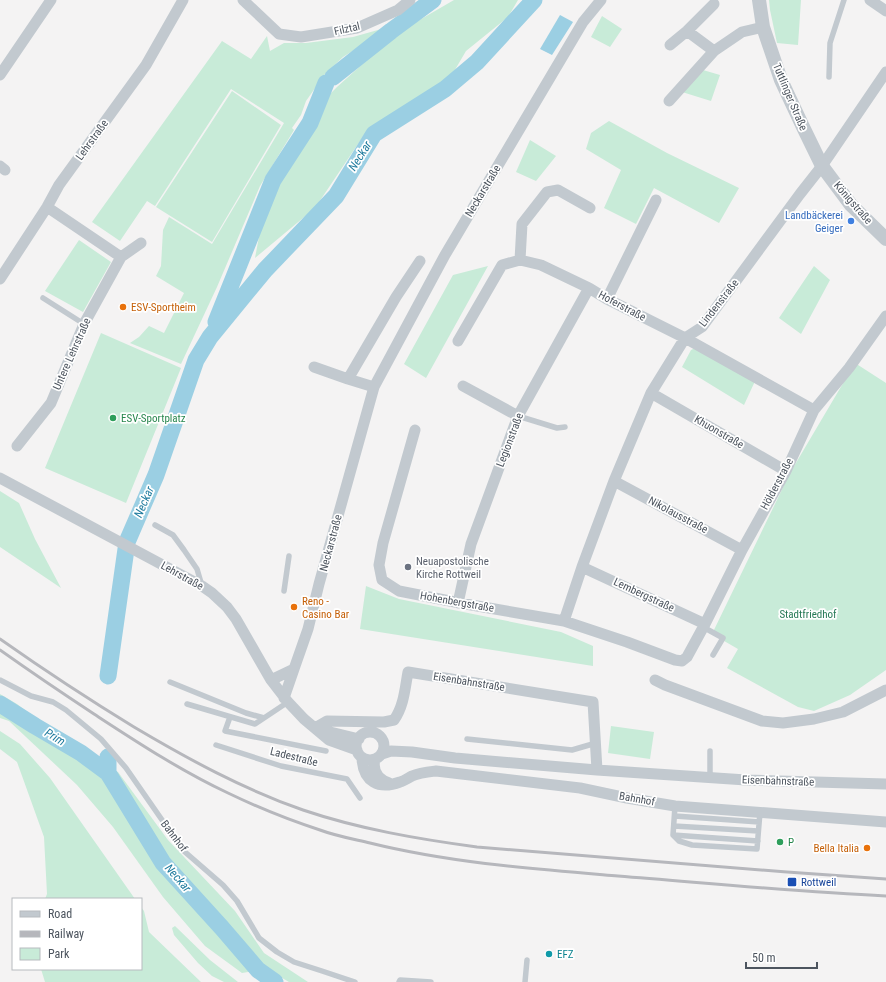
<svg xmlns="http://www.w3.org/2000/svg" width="886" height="982" viewBox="0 0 886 982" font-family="'Roboto Condensed',sans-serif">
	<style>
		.green { fill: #c8ebd8 }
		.water { fill: #9bcfe3 }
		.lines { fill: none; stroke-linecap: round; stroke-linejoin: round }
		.river { stroke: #9bcfe3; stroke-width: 17 }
		.service { stroke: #c2c9cf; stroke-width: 5.5 }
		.minor { stroke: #c2c9cf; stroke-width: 11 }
		.tertiary { stroke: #c2c9cf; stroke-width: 14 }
		.rail { stroke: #b6b7bc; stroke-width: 3 }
		.shop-dot { fill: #3f7fe0; stroke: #fff; stroke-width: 1.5 }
		.food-dot { fill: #e8710a; stroke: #fff; stroke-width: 1.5 }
		.leisure-dot { fill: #2e9e5b; stroke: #fff; stroke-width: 1.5 }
		.worship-dot { fill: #6b7280; stroke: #fff; stroke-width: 1.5 }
		.transit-dot { fill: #1a4fb4; stroke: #fff; stroke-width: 1.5 }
		.culture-dot { fill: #0f9aa8; stroke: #fff; stroke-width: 1.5 }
		.labels { text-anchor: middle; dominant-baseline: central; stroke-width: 3.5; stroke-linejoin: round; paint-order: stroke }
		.street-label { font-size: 11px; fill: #4c545e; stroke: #fff }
		.shop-label { font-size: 11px; fill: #366cbe; stroke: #fff; text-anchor: end }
		.food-label { font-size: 11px; fill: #c56008; stroke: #fff; text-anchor: start }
		.leisure-label { font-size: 11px; fill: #27864d; stroke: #fff; text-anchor: start }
		.worship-label { font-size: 11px; fill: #5b616d; stroke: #fff; text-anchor: start }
		.park-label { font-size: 11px; fill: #247854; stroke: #fff }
		.transit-label { font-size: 11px; fill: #164399; stroke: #fff; text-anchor: start }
		.culture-label { font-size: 11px; fill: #0d838f; stroke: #fff; text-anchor: start }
		.water-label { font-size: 12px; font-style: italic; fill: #1f7b9e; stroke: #fff }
	</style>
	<rect width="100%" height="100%" fill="#f4f3f3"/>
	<!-- green -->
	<path class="green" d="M 454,0 L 518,0 L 508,17 L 466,51 L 449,80 L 364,135 L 315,208 L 255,258 L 261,226 L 274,191 L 294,159 L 328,96 L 337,87 L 397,33 Z
		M 769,0 L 801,0 L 798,45 L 777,43 L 770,10 Z
		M 602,16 L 622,29 L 610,47 L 591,37 Z
		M 392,26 L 343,57 L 325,74 L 306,101 L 301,115 L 292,128 L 294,130 L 260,186 L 217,287 L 181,364 L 130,343 L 139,337 L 149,326 L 164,333 L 184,293 L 156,276 L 161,266 L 163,230 L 169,217 L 212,244 L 284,123 L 231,89 L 155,206 L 147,201 L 120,241 L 92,222 L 222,41 L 251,59 L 267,36 L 270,51 L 284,43 L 306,43 L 353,37 Z
		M 703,70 L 720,75 L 711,101 L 682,92 Z
		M 232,91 L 281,125 L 212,242 L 156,207 Z
		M 609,121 L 667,153 L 739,188 L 719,223 L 654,188 L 636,224 L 604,208 L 621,170 L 586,149 L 591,133 Z
		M 530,140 L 556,156 L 536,181 L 516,172 Z
		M 79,240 L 111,262 L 83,312 L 45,291 Z
		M 488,266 L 426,378 L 404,364 L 453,275 Z
		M 814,266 L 830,280 L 801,334 L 779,318 Z
		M 101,333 L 181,368 L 126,503 L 45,468 Z
		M 697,347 L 756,379 L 744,405 L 682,367 L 691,350 Z
		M 855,363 L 886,383 L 886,670 L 850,695 L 814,711 L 798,707 L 727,668 L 738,649 L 712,634 L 790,473 Z
		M 0,491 L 19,503 L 35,539 L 61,588 L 0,547 Z
		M 366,586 L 399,599 L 561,632 L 593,646 L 593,666 L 360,629 Z
		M 0,694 L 17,704 L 91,760 L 118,772 L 168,840 L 235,911 L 264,953 L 308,982 L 289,982 L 267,969 L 242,973 L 205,946 L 163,897 L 113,827 L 77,785 L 9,721 L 0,718 Z
		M 611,726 L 654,732 L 650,759 L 608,753 Z
		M 0,731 L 20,744 L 50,778 L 135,899 L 45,899 L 47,894 L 44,837 L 17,762 L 0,749 Z
		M 141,907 L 144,911 L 149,932 L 201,982 L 45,982 L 41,969 L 141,969 Z
		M 175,926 L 210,960 L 238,982 L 224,982 L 212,976 L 198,963 L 174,935 L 172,928 Z"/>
	<!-- water -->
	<path class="water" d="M 560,15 L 573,22 L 552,55 L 540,49 Z"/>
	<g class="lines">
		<!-- river -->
		<path class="river" d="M 333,77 L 391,31 L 433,0
			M 216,322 L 273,180 L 310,123 L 326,83
			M 108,676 L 127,542 L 156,475 L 196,360 L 210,337 L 265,270 L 336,196 L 374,134 L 445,89 L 477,62 L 534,0
			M 0,704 L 35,726 L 81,753 L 108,773
			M 108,757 L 108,773 L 163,863 L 222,928 L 258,970 L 275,982"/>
		<!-- service -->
		<path class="service" d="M 829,77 L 830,43 L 844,0
			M 43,298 L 84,324
			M 518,416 L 557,428 L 565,427
			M 155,525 L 173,535 L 184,550 L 197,569 L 202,586
			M 284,591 L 289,556
			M 703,627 L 723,638 L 713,655
			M 0,680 L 31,696 L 53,702 L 66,710 L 101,739 L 126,768 L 178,843 L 185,852 L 223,885 L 237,901 L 259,938 L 277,952 L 294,962 L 322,971 L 355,982
			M 170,682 L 246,713 L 264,718 L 288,702
			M 187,704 L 255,724 L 264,718
			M 230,717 L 225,731 L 326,751
			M 467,739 L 572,750 L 596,743
			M 216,745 L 281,766 L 347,779 L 360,798
			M 710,777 L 710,751
			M 675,806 L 673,835 L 679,841 L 692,845 L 757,849 L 760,812
			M 675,816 L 759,822
			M 674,826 L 758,831
			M 673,835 L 758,841
			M 399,982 L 400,980 L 431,982
			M 525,982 L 527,960"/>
		<!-- minor -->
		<path class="minor" d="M 243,0 L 279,34 L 301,37 L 357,28 L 398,10 L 410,0
			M 870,0 L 886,11
			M 687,31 L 714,51
			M 670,45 L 687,31 L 714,4
			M 0,75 L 51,0
			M 669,101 L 714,51 L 742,32 L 763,27
			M 0,166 L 5,170
			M 121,257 L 141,243
			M 520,260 L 522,224 L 547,192 L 558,190 L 590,208
			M 0,279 L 47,207 L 59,185 L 146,65 L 183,0
			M 607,299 L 656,200
			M 458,341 L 502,265 L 520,260 L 541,265 L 589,288 L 607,299 L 685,338 L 814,410
			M 314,367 L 348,379 L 374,387
			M 348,379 L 396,297 L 420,261
			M 463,386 L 518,416
			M 651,393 L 786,471
			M 415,430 L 383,543 L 379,565 L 382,580 L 399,591 L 460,603 L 564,621 L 627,642 L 675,660 L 682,661 L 687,657 L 705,624 L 742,550 L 786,471 L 814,410 L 849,368 L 886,316
			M 17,446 L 51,403 L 84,324 L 121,257 L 47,207
			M 0,478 L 202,586 L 212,593 L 227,607 L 236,619 L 271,680 L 288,702 L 304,719 L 329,740 L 357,750
			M 614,481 L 742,550
			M 582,567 L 705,624
			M 458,603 L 471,544 L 518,416 L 589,288
			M 564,621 L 582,567 L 614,481 L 651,393 L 685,338 L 702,327 L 800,194 L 822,166 L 886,72
			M 271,680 L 294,669
			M 655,680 L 665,685 L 762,721 L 783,723 L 814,719 L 843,712 L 886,690
			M 284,698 L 294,669 L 308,629 L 319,584 L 374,387 L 445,255 L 583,22 L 601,0
			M 315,728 L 327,721 L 384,722 L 394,720 C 404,706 405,688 408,672 L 593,702 L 597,770
			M 318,729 L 359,739
			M356 746a14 14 0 1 1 28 0a14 14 0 1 1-28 0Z
			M 382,754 L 391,751 L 412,752 L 455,758 L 597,770 L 746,780 L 886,784
			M 362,758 C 363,782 379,790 400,782 C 404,781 408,778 412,776 C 419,773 428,772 436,771 L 580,788 L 627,798 L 675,806 L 886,822
			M 375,759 C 372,771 378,779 389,783"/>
		<!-- tertiary -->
		<path class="tertiary" d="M 759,0 L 763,27 L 781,80 L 803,127 L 822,166 L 851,205 L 886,239"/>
		<!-- rail -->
		<path class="rail" d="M 0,639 C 44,670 88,699 134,727 C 188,759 243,789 303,810 C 359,829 418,839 477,847 L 787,872 L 886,879
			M 0,650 C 31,672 62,693 94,714 C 137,742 181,771 228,793 C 257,807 289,820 320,830 C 336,836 353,839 370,843 C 451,863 534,869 618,876 C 707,883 796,892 886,896"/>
	</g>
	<!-- markers -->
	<circle class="shop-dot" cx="851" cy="221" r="4"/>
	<g class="food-dot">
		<circle cx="123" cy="307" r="4"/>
		<circle cx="294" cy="607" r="4"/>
		<circle cx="867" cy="848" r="4"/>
	</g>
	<g class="leisure-dot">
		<circle cx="113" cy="418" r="4"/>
		<circle cx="780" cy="842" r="4"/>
	</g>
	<circle class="worship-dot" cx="408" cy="567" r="4"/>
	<rect class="transit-dot" x="787" y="877" width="10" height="10" rx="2"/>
	<circle class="culture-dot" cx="549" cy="954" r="4"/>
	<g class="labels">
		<!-- street labels -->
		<g class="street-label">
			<text transform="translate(347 29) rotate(-13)">Filztal</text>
			<text transform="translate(790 97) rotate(67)">Tuttlinger Straße</text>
			<text transform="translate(92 140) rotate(-54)">Lehrstraße</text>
			<text transform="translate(483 191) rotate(-59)">Neckarstraße</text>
			<text transform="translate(853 203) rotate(49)">Königstraße</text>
			<text transform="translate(719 303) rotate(-52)">Lindenstraße</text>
			<text transform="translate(622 306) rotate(28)">Hoferstraße</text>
			<text transform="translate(72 354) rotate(-66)">Untere Lehrstraße</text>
			<text transform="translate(719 432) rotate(30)">Khuonstraße</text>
			<text transform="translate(510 440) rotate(-69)">Legionstraße</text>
			<text transform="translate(777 484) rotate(-62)">Hölderstraße</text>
			<text transform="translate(678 515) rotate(28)">Nikolausstraße</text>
			<text transform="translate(331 543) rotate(-75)">Neckarstraße</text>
			<text transform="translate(182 576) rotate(29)">Lehrstraße</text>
			<text transform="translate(644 595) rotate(25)">Lembergstraße</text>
			<text transform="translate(457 602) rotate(10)">Hohenbergstraße</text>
			<text transform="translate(469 682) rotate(9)">Eisenbahnstraße</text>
			<text transform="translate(294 757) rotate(14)">Ladestraße</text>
			<text transform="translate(778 781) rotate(2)">Eisenbahnstraße</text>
			<text transform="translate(637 799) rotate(10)">Bahnhof</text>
			<text transform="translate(174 836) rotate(53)">Bahnhof</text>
		</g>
		<!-- shop labels -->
		<g class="shop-label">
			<text x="843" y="215">Landbäckerei<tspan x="843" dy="13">Geiger</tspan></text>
		</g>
		<!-- food labels -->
		<g class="food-label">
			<text x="131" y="307">ESV-Sportheim</text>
			<text x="302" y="601">Reno -<tspan x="302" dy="13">Casino Bar</tspan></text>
			<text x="859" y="848" text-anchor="end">Bella Italia</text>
		</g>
		<!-- leisure labels -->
		<g class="leisure-label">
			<text x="121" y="418">ESV-Sportplatz</text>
			<text x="788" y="842">P</text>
		</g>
		<!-- worship labels -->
		<g class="worship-label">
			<text x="416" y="561">Neuapostolische<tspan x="416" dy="13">Kirche Rottweil</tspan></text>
		</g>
		<!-- park labels -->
		<g class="park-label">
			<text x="808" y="614">Stadtfriedhof</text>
		</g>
		<!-- transit labels -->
		<g class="transit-label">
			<text x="801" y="882">Rottweil</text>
		</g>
		<!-- culture labels -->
		<g class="culture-label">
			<text x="557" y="954">EFZ</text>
		</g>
		<!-- water labels -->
		<g class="water-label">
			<text transform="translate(360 156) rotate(-58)">Neckar</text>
			<text transform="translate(144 502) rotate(-67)">Neckar</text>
			<text transform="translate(55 737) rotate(31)">Prim</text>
			<text transform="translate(178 878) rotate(49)">Neckar</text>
		</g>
	</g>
	<!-- legend -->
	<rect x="12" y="898" width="130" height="72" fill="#ffffff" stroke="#b7bbbf"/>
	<rect x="20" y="911" width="20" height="6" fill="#c2c9cf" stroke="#b7bbbf"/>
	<text x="48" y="918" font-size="12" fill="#4c545e">Road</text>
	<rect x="20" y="931" width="20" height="6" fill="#b6b7bc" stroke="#b7bbbf"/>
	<text x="48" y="938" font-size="12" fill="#4c545e">Railway</text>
	<rect x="20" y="948" width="20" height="12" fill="#c8ebd8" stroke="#b7bbbf"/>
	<text x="48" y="958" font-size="12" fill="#4c545e">Park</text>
	<!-- scale -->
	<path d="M746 962v6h71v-6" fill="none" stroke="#4c545e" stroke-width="2"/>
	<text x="752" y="962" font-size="12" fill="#4c545e" stroke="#ffffff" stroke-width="3" paint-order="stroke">50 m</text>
</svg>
